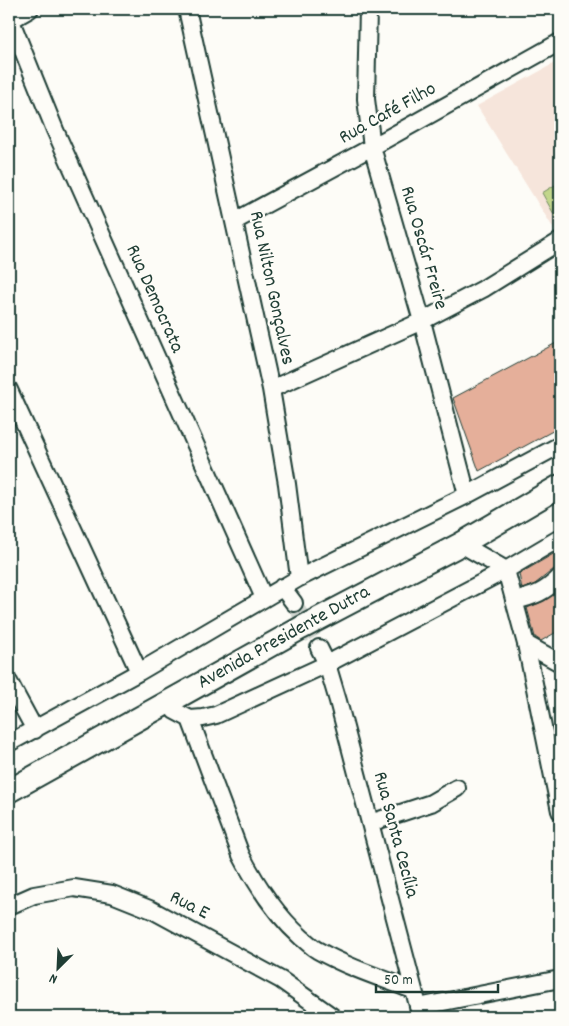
<svg xmlns="http://www.w3.org/2000/svg" width="569" height="1026" viewBox="0 0 569 1026" font-family="Dekko,sans-serif">
	<style>
		.built { fill: #f6e5db }
		.green { fill: #c2d68b; stroke: #708a60 }
		.building { fill: #e5af9a; stroke: #1f3d34 }
		.lines { fill: none; stroke-linecap: round; stroke-linejoin: round }
		.minor-tunnel { stroke: #d1d6d0; stroke-width: 16; stroke-dasharray: 16 8; stroke-linecap: butt }
		.minor-casing { stroke: #1f3d34; stroke-width: 20 }
		.highway-casing { stroke: #1f3d34; stroke-width: 26 }
		.minor { stroke: #fdfcf7; stroke-width: 16 }
		.highway { stroke: #fdfcf7; stroke-width: 22 }
		.labels { text-anchor: middle; dominant-baseline: central; stroke-width: 4.5; stroke-linejoin: round; paint-order: stroke }
		.street-label { font-size: 20px; fill: #1f3d34; stroke: #fdfcf7 }
	</style>
	<rect width="100%" height="100%" fill="#fdfcf7"/>
	<filter id="ink" filterUnits="userSpaceOnUse"><feTurbulence type="fractalNoise" baseFrequency=".02" numOctaves="2"/><feDisplacementMap in="SourceGraphic" scale="10" xChannelSelector="R" yChannelSelector="G"/><feConvolveMatrix kernelMatrix="1 2 1 2 8 2 1 2 1" color-interpolation-filters="sRGB"/></filter>
	<g filter="url(#ink)">
		<!-- built -->
		<path class="built" d="M 560,60 L 560,232 L 557,234 L 477,106 Z"/>
		<!-- green -->
		<path class="green" d="M 560,182 L 560,222 L 559,223 L 542,193 Z"/>
		<!-- building -->
		<path class="building" d="M 560,341 L 560,427 L 479,471 L 453,398 Z
			M 555,553 L 560,561 L 560,567 L 554,569 L 535,584 L 522,589 L 519,574 Z
			M 560,590 L 560,630 L 541,641 L 535,637 L 527,608 L 544,601 Z"/>
		<g class="lines">
			<!-- minor-tunnel -->
			<path class="minor-tunnel" d="M 294,603 L 319,648"/>
			<!-- minor casing -->
			<g class="minor-casing">
				<path id="minor" d="M 187,9 L 271,389 L 287,484 L 299,578
					M 368,9 L 366,99 L 372,147 L 422,321 L 467,495
					M 9,16 L 55,130 L 264,598
					M 9,21 L 30,9
					M 235,221 L 372,147 L 560,42
					M 271,389 L 422,321 L 483,289 L 560,241
					M 9,390 L 139,672
					M 461,544 L 506,570 L 526,644 L 560,811
					M 282,587 L 294,603
					M 514,601 C 535,596 545,592 560,577
					M 526,644 L 560,663
					M 319,648 L 327,664 L 338,701 L 421,1017
					M 9,682 L 35,730
					M 168,702 L 175,711 L 190,719 L 241,855 C 257,886 276,915 302,938 C 307,942 312,947 317,950 C 347,967 381,978 413,990
					M 190,719 L 203,718 L 216,715 L 327,664 L 506,570 L 560,538
					M 9,743 L 139,672 L 299,578 L 467,495 L 560,445
					M 370,823 L 431,803 L 457,788
					M 9,906 L 34,895 L 74,888 L 112,894 L 152,910 L 281,980 L 333,1017
					M 418,1007 L 560,979"/>
			</g>
			<!-- highway casing -->
			<g class="highway-casing">
				<path id="highway" d="M 9,791 L 301,628 L 461,544 L 560,486"/>
			</g>
			<!-- minor -->
			<use href="#minor" class="minor"/>
			<!-- highway -->
			<use href="#highway" class="highway"/>
		</g>
	</g>
	<g class="labels">
		<!-- street labels -->
		<g class="street-label">
			<text transform="translate(388 114) rotate(-29)">Rua Café Filho</text>
			<text transform="translate(423 248) rotate(74)">Rua Oscár Freire</text>
			<text transform="translate(271 288) rotate(78)">Rua Nilton Gonçalves</text>
			<text transform="translate(154 299) rotate(66)">Rua Democrata</text>
			<text transform="translate(284 638) rotate(-29)">Avenida Presidente Dutra</text>
			<text transform="translate(395 835) rotate(75)">Rua Santa Cecília</text>
			<text transform="translate(189 906) rotate(27)">Rua E</text>
		</g>
	</g>
	<!-- margin -->
	<rect width="569" height="1026" fill="none" stroke="#fdfcf7" stroke-width="30"/>
	<rect x="15" y="15" width="539" height="996" fill="none" stroke="#1f3d34" stroke-width="2" filter="url(#ink)"/>
	<!-- north arrow -->
	<g transform="translate(58 968) rotate(204)" stroke="#fdfcf7" stroke-width="4" paint-order="stroke">
	<path d="M0-4L9 19L0 12L-9 19Z" fill="#1f3d34"/>
	<text y="-8" font-size="14" font-weight="bold" text-anchor="middle" fill="#1f3d34">N</text>
	</g>
	<!-- scale -->
	<path d="M376 984v8h122v-8" fill="none" stroke="#1f3d34" stroke-width="2.5"/>
	<text x="384" y="984" font-size="15" fill="#1f3d34" stroke="#fdfcf7" stroke-width="4" paint-order="stroke">50 m</text>
</svg>
